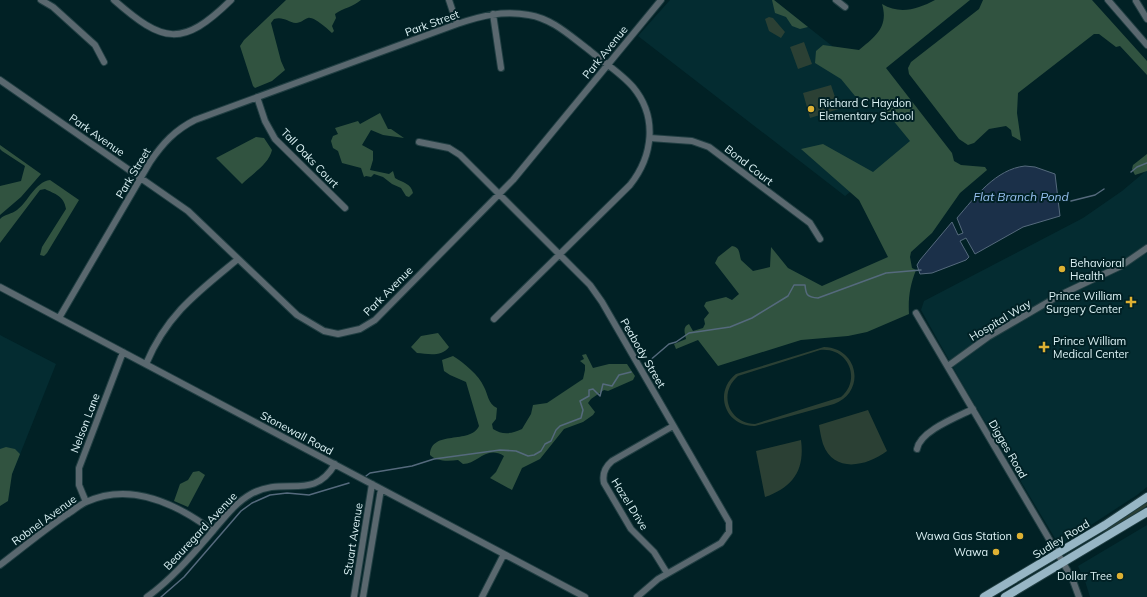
<svg xmlns="http://www.w3.org/2000/svg" width="1147" height="597" viewBox="0 0 1147 597" font-family="Mulish,sans-serif">
	<style>
		.built { fill: #042c31 }
		.green { fill: #2b4034; fill-rule: evenodd }
		.forest { fill: #315340 }
		.water { fill: #1b3049; stroke: #556a7d }
		.lines { fill: none; stroke-linecap: round; stroke-linejoin: round }
		.stream { stroke: #556a7d; stroke-width: 1.5 }
		.minor-casing { stroke: #203e42; stroke-width: 8 }
		.major-casing { stroke: #203e42; stroke-width: 10 }
		.minor { stroke: #5a686f; stroke-width: 6 }
		.major { stroke: #97b6c5; stroke-width: 8 }
		.poi-dot { fill: #deb133; stroke: #012125; stroke-width: 1.5 }
		.labels { text-anchor: middle; dominant-baseline: central; stroke-width: 4; stroke-linejoin: round; paint-order: stroke }
		.street-label { font-size: 11px; fill: #ddf3f6; stroke: #012125 }
		.poi-label { font-size: 11px; fill: #ddf3f6; stroke: #012125; text-anchor: end }
		.water-label { font-size: 12px; font-style: italic; fill: #99c2f2; stroke: #012125 }
	</style>
	<rect width="100%" height="100%" fill="#012125"/>
	<!-- built -->
	<path class="built" d="M 670,0 L 774,0 L 860,68 L 915,141 L 845,196 L 638,36 Z
		M 1147,170 L 1147,487 L 1137,495 L 1065,542 L 1056,540 L 963,385 L 921,310 L 924,301 L 1083,218 L 1122,191 Z
		M 0,335 L 56,364 L 7,487 L 0,484 Z
		M 1147,525 L 1147,597 L 1090,597 L 1085,581 L 1078,566 Z"/>
	<!-- green -->
	<path class="green" d="M 769,17 L 773,18 L 785,32 L 781,38 L 769,31 L 765,19 Z
		M 804,42 L 812,64 L 798,69 L 790,47 Z
		M 831,85 L 839,109 L 810,118 L 803,93 Z
		M 824,347 C 859,348 866,392 834,404 L 755,426 C 725,427 713,392 736,374 ZM 820,350 C 848,347 862,379 841,397 L 755,424 C 728,423 718,393 738,376 Z
		M 868,410 L 887,451 C 867,466 834,474 823,444 C 821,438 820,431 819,425 Z
		M 801,440 C 805,470 793,487 765,497 L 756,451 Z
		M 1147,502 L 1147,506 L 1089,544 L 1110,527 Z"/>
	<!-- forest -->
	<path class="forest" d="M 286,0 L 361,0 C 353,7 343,8 335,14 L 336,18 L 332,26 L 334,31 L 332,33 C 328,29 313,16 308,18 C 304,19 301,23 296,23 C 288,22 283,16 274,19 L 271,23 L 281,61 L 285,70 L 272,81 L 255,88 L 253,86 L 240,46 L 244,40 Z
		M 772,0 L 774,0 L 808,27 L 800,29 L 792,26 L 786,17 L 775,13 Z
		M 935,0 L 970,0 L 886,68 L 952,153 L 954,161 L 961,165 L 985,167 L 987,170 L 960,193 L 932,233 L 911,252 L 910,257 L 912,268 L 916,270 C 910,285 908,298 909,314 L 867,332 L 848,336 L 801,340 L 718,366 L 698,340 L 676,349 L 674,344 L 686,339 C 685,333 682,327 689,324 L 693,331 L 703,328 L 705,324 L 704,319 L 709,313 L 704,306 L 706,302 L 726,297 L 732,300 L 739,294 L 715,263 L 718,257 L 732,246 C 740,247 739,253 741,260 L 753,271 L 770,267 L 771,247 L 788,268 L 822,286 L 888,257 L 859,200 L 801,149 L 823,144 L 873,172 L 910,141 L 878,102 L 855,96 L 841,79 L 815,63 L 816,51 L 823,45 L 859,50 C 875,37 889,27 882,4 C 900,15 918,9 935,0 Z
		M 983,0 L 1092,0 L 1147,61 L 1147,75 L 1120,46 L 1116,47 L 1099,34 L 1094,34 L 1018,93 L 1017,113 L 1021,141 L 1012,136 L 1011,130 L 1006,126 L 989,129 L 974,143 L 968,145 L 959,139 L 909,74 L 908,68 L 911,62 L 979,9 Z
		M 380,113 L 388,129 L 391,129 L 404,138 L 383,135 L 371,130 L 362,145 L 373,151 L 373,160 L 370,170 L 389,174 L 393,171 L 395,178 C 403,183 411,183 413,193 L 409,197 L 406,196 L 401,188 L 392,184 L 383,177 L 374,174 L 371,177 L 366,176 L 364,177 L 361,168 L 342,163 L 338,151 L 333,148 L 331,141 L 333,136 L 338,134 L 335,128 L 358,121 L 360,124 Z
		M 256,137 L 264,138 L 272,150 C 269,164 252,174 242,184 L 216,158 Z
		M 0,145 L 41,174 L 21,197 L 0,215 L 0,186 L 21,181 L 25,166 L 2,151 L 0,149 Z
		M 1147,154 L 1147,171 L 1135,175 L 1132,169 L 1133,165 Z
		M 50,180 L 79,200 L 47,253 L 44,256 L 40,255 L 42,247 L 66,209 C 64,196 55,194 45,189 L 40,190 L 0,243 L 0,219 C 5,214 12,214 17,210 C 28,202 35,182 50,180 Z
		M 438,333 L 449,347 C 442,357 428,354 417,353 L 411,347 L 421,336 Z
		M 586,354 L 593,368 L 609,364 L 627,364 L 635,376 L 633,380 L 608,391 L 604,390 L 591,399 L 588,403 L 595,412 L 593,415 L 583,422 L 564,429 L 540,459 L 522,468 L 512,490 L 490,478 L 496,472 L 504,456 C 486,445 478,464 463,464 L 458,460 C 449,461 437,462 430,455 C 431,429 470,445 479,426 L 466,382 L 450,375 L 444,371 L 442,360 L 453,356 C 464,363 479,375 484,387 C 488,394 488,404 497,408 L 496,419 L 492,424 L 493,429 C 502,435 512,434 522,429 L 531,414 L 533,405 L 547,403 L 583,379 L 585,370 L 585,365 L 580,361 L 584,359 L 582,355 Z
		M 6,447 L 15,449 L 20,454 L 12,474 L 8,501 L 0,506 L 0,449 Z
		M 199,471 L 205,475 L 188,507 L 174,501 L 180,484 L 188,480 L 193,472 Z"/>
	<!-- water -->
	<path class="water" d="M 1025,166 L 1035,167 L 1055,174 L 1060,216 L 1023,227 L 975,254 L 966,238 L 960,241 L 969,257 L 966,260 L 932,273 L 920,274 L 917,265 L 920,260 L 952,222 L 958,235 L 963,233 L 957,218 C 975,197 996,169 1025,166 Z"/>
	<g class="lines">
		<!-- stream -->
		<path class="stream" d="M 1131,172 L 1137,167 L 1147,163
			M 1071,201 L 1095,195 L 1104,189
			M 648,362 L 669,344 L 676,342 L 689,333 L 730,327 L 752,318 L 788,296 L 794,285 L 805,285 C 806,294 806,297 818,298 L 886,273 L 921,270
			M 366,476 L 370,473 L 412,466 L 434,459 L 500,450 L 516,451 L 528,456 L 534,455 L 541,451 L 545,444 L 551,441 L 556,430 L 560,426 L 581,418 L 583,410 L 580,401 L 589,396 L 589,390 L 593,389 L 600,396 L 603,384 L 612,386 L 619,375 L 631,372
			M 161,597 L 184,577 L 241,511 L 252,503 L 270,495 L 287,493 L 309,495 L 349,483"/>
		<!-- minor casing -->
		<g class="minor-casing">
			<path id="minor" d="M 41,0 L 53,7 L 95,45 L 104,62
				M 114,0 C 163,43 182,48 231,0
				M 449,0 L 457,24
				M 836,0 L 845,7
				M 1108,0 L 1147,45
				M 1136,1 L 1147,19
				M 493,14 L 501,68
				M 0,80 L 188,211 L 297,315 L 324,331 L 338,334 L 360,329 L 375,320 L 513,180 L 661,0
				M 257,97 L 265,121 L 275,139 L 345,208
				M 650,138 L 692,141 L 709,147 L 810,223 L 820,239
				M 419,142 L 449,148 L 460,155 L 590,285 L 602,302 L 729,522 L 729,532 L 721,543 L 658,579 L 637,597
				M 0,287 L 585,597
				M 916,313 L 1072,578 L 1079,597
				M 59,318 L 150,162 C 163,143 175,130 195,120 L 457,24 C 481,16 503,10 529,15 C 553,19 570,36 589,50 C 603,62 621,73 633,87 C 658,117 653,156 630,185 L 494,319
				M 146,364 C 167,314 198,292 238,259
				M 948,366 L 988,337 L 1060,295 L 1121,266 L 1147,248
				M 917,449 C 920,431 957,417 973,409
				M 86,502 L 79,485 L 79,468 L 123,352
				M 0,565 C 22,548 43,531 66,515 C 73,511 79,505 86,502 C 131,481 177,504 213,531
				M 667,573 L 654,552 L 631,529 L 604,483 C 602,474 605,467 612,461 L 673,426
				M 147,597 C 172,579 192,555 212,532 C 224,518 235,503 251,494 C 285,475 313,502 335,464
				M 354,597 L 372,484
				M 363,597 L 381,489
				M 482,597 L 504,554"/>
		</g>
		<!-- major casing -->
		<g class="major-casing">
			<path id="major" d="M 984,597 L 1105,525 L 1147,497
				M 1005,597 L 1147,512"/>
		</g>
		<!-- minor -->
		<use href="#minor" class="minor"/>
		<!-- major -->
		<use href="#major" class="major"/>
	</g>
	<!-- markers -->
	<g class="poi-dot">
		<circle cx="811" cy="109" r="4"/>
		<circle cx="1062" cy="269" r="4"/>
		<path d="M1129 296h4v4h4v4h-4v4h-4v-4h-4v-4h4z"/>
		<path d="M1042 341h4v4h4v4h-4v4h-4v-4h-4v-4h4z"/>
		<circle cx="1020" cy="536" r="4"/>
		<circle cx="996" cy="552" r="4"/>
		<circle cx="1120" cy="576" r="4"/>
	</g>
	<g class="labels">
		<!-- street labels -->
		<g class="street-label">
			<text transform="translate(432 23) rotate(-20)">Park Street</text>
			<text transform="translate(605 52) rotate(-51)">Park Avenue</text>
			<text transform="translate(97 135) rotate(35)">Park Avenue</text>
			<text transform="translate(310 158) rotate(46)">Tall Oaks Court</text>
			<text transform="translate(749 165) rotate(38)">Bond Court</text>
			<text transform="translate(133 173) rotate(-59)">Park Street</text>
			<text transform="translate(388 291) rotate(-45)">Park Avenue</text>
			<text transform="translate(1000 320) rotate(-31)">Hospital Way</text>
			<text transform="translate(643 353) rotate(60)">Peabody Street</text>
			<text transform="translate(85 423) rotate(-69)">Nelson Lane</text>
			<text transform="translate(297 433) rotate(28)">Stonewall Road</text>
			<text transform="translate(1008 449) rotate(60)">Digges Road</text>
			<text transform="translate(630 504) rotate(58)">Hazel Drive</text>
			<text transform="translate(44 520) rotate(-36)">Robnel Avenue</text>
			<text transform="translate(200 531) rotate(-47)">Beauregard Avenue</text>
			<text transform="translate(353 539) rotate(-81)">Stuart Avenue</text>
			<text transform="translate(1061 539) rotate(-31)">Sudley Road</text>
		</g>
		<!-- poi labels -->
		<g class="poi-label">
			<text x="819" y="103" text-anchor="start">Richard C Haydon<tspan x="819" dy="13">Elementary School</tspan></text>
			<text x="1070" y="263" text-anchor="start">Behavioral<tspan x="1070" dy="13">Health</tspan></text>
			<text x="1122" y="296">Prince William<tspan x="1122" dy="13">Surgery Center</tspan></text>
			<text x="1053" y="341" text-anchor="start">Prince William<tspan x="1053" dy="13">Medical Center</tspan></text>
			<text x="1012" y="536">Wawa Gas Station</text>
			<text x="988" y="552">Wawa</text>
			<text x="1112" y="576">Dollar Tree</text>
		</g>
		<!-- water labels -->
		<g class="water-label">
			<text x="1021" y="196">Flat Branch Pond</text>
		</g>
	</g>
</svg>
